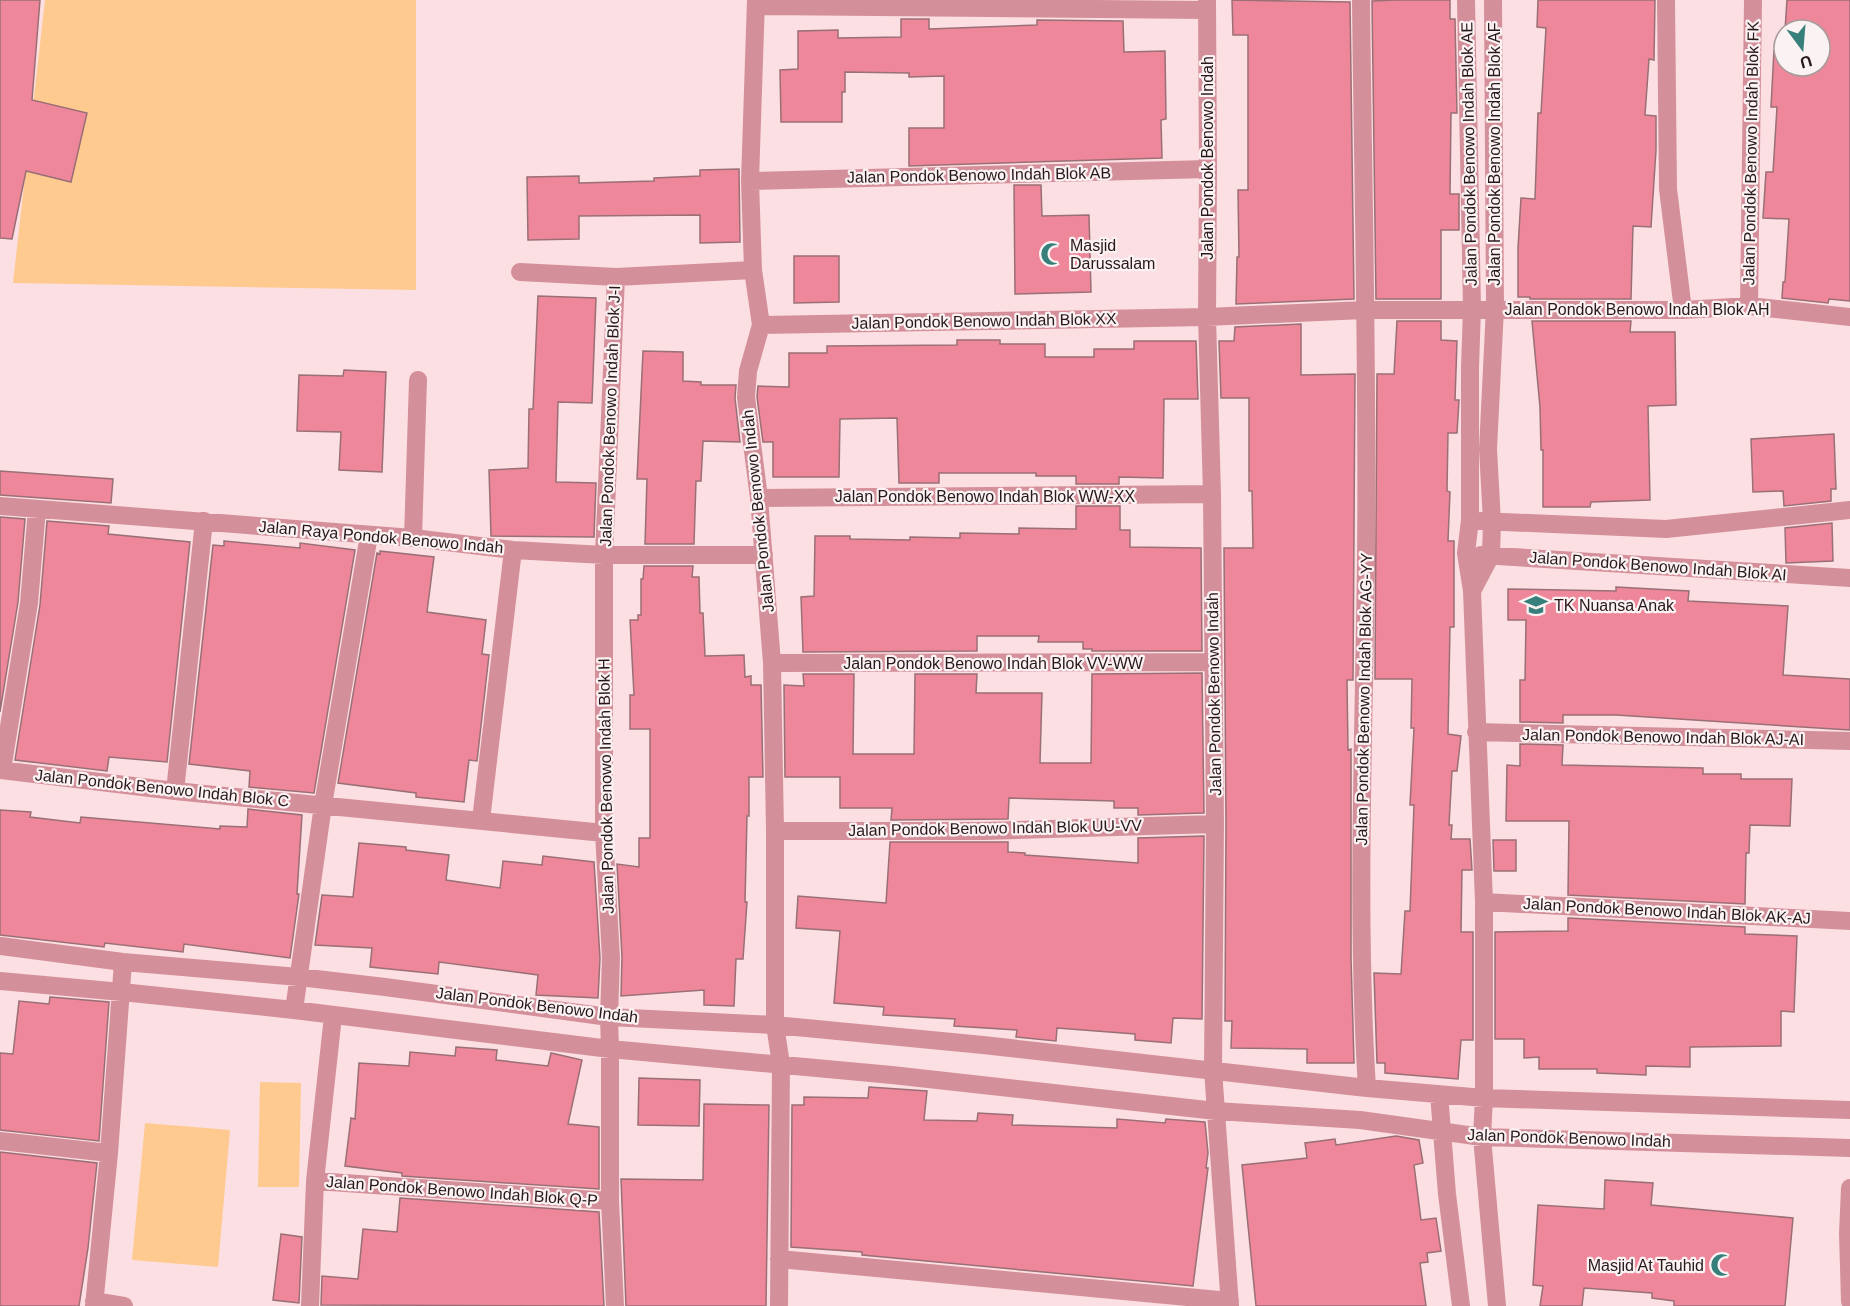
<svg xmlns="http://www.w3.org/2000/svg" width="1850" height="1306" viewBox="0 0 1850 1306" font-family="Arial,sans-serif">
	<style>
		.green { fill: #feca90 }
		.building { fill: #ee879a; stroke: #9a6f76; stroke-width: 1.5 }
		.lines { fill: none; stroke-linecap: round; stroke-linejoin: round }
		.minor { stroke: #d4909a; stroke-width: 18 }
		.labels { text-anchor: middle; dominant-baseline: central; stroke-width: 4.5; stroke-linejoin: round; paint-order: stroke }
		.street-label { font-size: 16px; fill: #28181a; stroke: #fbf2f3 }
		.poi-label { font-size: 16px; fill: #28181a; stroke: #fbf2f3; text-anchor: start }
	</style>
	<rect width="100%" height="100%" fill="#fcdfe2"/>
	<!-- green -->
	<path class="green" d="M 45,0 L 416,0 L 416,290 L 13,283 Z
		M 260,1082 L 301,1083 L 299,1187 L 258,1187 Z
		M 145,1123 L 230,1130 L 218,1267 L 132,1260 Z"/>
	<!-- building -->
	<path class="building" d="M 0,0 L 40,0 L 32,100 L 87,113 L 71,182 L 26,171 L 12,239 L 0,238 Z
		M 1232,0 L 1350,2 L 1354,299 L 1236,304 L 1237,257 L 1239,257 L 1238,190 L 1248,190 L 1248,35 L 1233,35 Z
		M 1397,0 L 1450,0 L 1450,19 L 1455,19 L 1457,113 L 1451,113 L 1450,194 L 1459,194 L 1459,230 L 1441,230 L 1441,299 L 1376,299 L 1372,1 Z
		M 1538,0 L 1655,0 L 1654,60 L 1649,59 L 1645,115 L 1656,116 L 1656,150 L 1651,227 L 1633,226 L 1631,299 L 1530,299 L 1530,297 L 1518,297 L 1518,248 L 1521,198 L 1535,199 L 1538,113 L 1541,113 L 1546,28 L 1537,27 Z
		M 1787,0 L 1850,0 L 1850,301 L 1829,299 L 1828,303 L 1782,298 L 1783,282 L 1785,282 L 1789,219 L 1763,218 L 1766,172 L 1773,172 L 1777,107 L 1771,107 L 1774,50 L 1784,51 L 1784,48 L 1784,66 L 1820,66 L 1820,30 L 1785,30 Z
		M 901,19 L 929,19 L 929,29 L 1037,25 L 1037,20 L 1123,21 L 1124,52 L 1165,51 L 1166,119 L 1161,120 L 1162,158 L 909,166 L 909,128 L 944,128 L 944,76 L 909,77 L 909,73 L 845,72 L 845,92 L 842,92 L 842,122 L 781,122 L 780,70 L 798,69 L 798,31 L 838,30 L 838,38 L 901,37 Z
		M 739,169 L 740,242 L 700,243 L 700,215 L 579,216 L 579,239 L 528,240 L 527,177 L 579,176 L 579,183 L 654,181 L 654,178 L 700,176 L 700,170 Z
		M 1014,185 L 1041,185 L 1042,216 L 1089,215 L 1091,292 L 1015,294 Z
		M 794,256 L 839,256 L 839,302 L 794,303 Z
		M 538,296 L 596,298 L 592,403 L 558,402 L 556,482 L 596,483 L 594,537 L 491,536 L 489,470 L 528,468 L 529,409 L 533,409 Z
		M 1397,321 L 1441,321 L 1441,340 L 1457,341 L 1455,400 L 1459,400 L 1457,433 L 1448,433 L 1447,491 L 1450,492 L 1448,541 L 1454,541 L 1454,627 L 1450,627 L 1448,734 L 1461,736 L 1457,771 L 1452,771 L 1449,825 L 1452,825 L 1451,839 L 1470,839 L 1472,870 L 1462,870 L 1461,932 L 1473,932 L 1473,1040 L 1461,1040 L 1458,1079 L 1385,1073 L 1385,1063 L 1377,1063 L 1374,973 L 1401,974 L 1405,911 L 1410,911 L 1414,805 L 1410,805 L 1414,728 L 1411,728 L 1412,679 L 1375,679 L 1377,374 L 1394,374 Z
		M 1532,321 L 1631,321 L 1630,332 L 1675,332 L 1676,405 L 1648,406 L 1650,500 L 1591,502 L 1590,507 L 1543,507 L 1543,450 L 1541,450 L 1540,407 Z
		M 1301,324 L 1301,375 L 1355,374 L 1353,680 L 1347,680 L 1348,750 L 1351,749 L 1351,957 L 1354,1063 L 1307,1063 L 1307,1049 L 1231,1048 L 1232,1021 L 1225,1021 L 1226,824 L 1224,548 L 1253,548 L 1252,491 L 1249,491 L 1249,398 L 1221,398 L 1219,341 L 1234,341 L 1235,327 Z
		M 957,340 L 1000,340 L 1000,344 L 1045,344 L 1045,357 L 1094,357 L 1094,349 L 1134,349 L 1134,341 L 1196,341 L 1198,399 L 1164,399 L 1163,478 L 1119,477 L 1119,484 L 1076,484 L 1076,476 L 1036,476 L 1036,473 L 939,473 L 939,483 L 899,483 L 897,418 L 840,419 L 839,477 L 773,477 L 773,442 L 763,442 L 757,397 L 758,386 L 789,387 L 789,353 L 827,353 L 827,346 L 957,345 Z
		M 643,351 L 683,352 L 683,381 L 701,382 L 701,385 L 736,385 L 735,398 L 740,442 L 703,441 L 701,481 L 696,481 L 694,544 L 645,544 L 647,479 L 637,479 Z
		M 344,370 L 386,372 L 382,472 L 339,470 L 341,432 L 297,431 L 299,375 L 343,376 Z
		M 1834,434 L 1836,489 L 1831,489 L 1831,501 L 1784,506 L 1783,491 L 1753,492 L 1751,439 Z
		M 0,471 L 113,479 L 111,503 L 0,495 Z
		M 1076,506 L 1120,506 L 1120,530 L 1130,530 L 1130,547 L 1201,548 L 1202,651 L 1092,651 L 1092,649 L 1083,649 L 1083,642 L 1038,642 L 1039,636 L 977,636 L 977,651 L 803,652 L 801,597 L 814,596 L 815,536 L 850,536 L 850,539 L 910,540 L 910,537 L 960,538 L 960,533 L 1019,534 L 1019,528 L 1076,529 Z
		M 0,517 L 25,519 L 18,602 L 0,712 Z
		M 47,521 L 109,526 L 108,534 L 190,542 L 167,762 L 109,757 L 107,771 L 15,760 L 40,605 Z
		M 1832,523 L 1833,561 L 1786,563 L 1785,528 Z
		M 224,541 L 300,548 L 300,543 L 355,550 L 314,793 L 249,787 L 250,771 L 189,764 L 213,545 L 224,546 Z
		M 380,551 L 434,557 L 427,612 L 486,620 L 482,654 L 489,655 L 477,761 L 469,760 L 464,802 L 416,797 L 416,793 L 338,783 L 377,553 L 380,554 Z
		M 644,566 L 693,566 L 692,577 L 699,577 L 700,613 L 703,613 L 705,656 L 744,655 L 745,677 L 751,676 L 751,685 L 761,685 L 763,777 L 749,777 L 749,816 L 747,816 L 745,902 L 747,902 L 743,959 L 736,959 L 734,1006 L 704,1005 L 704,990 L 621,996 L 622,957 L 617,864 L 639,867 L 639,838 L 650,838 L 650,729 L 630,729 L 630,695 L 634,695 L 630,620 L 638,620 L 638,615 L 641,615 L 641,579 L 643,579 Z
		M 1616,587 L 1689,591 L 1688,601 L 1788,606 L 1783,675 L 1850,679 L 1850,730 L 1616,715 L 1563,715 L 1563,723 L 1520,722 L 1520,680 L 1525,680 L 1526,620 L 1508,620 L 1508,589 L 1616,591 Z
		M 1202,673 L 1204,813 L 1138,815 L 1138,808 L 1114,808 L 1114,801 L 1009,798 L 1008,819 L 891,820 L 892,808 L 840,808 L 840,777 L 785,777 L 784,685 L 804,686 L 803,674 L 854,674 L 853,754 L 914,754 L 915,674 L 977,674 L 976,693 L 1042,693 L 1040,763 L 1091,763 L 1092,674 Z
		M 1520,744 L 1563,745 L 1562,765 L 1703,768 L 1703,774 L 1741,774 L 1741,779 L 1792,779 L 1790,826 L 1750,825 L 1749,853 L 1746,853 L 1745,904 L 1568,895 L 1569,821 L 1506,821 L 1507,765 L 1520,766 Z
		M 248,809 L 302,815 L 297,894 L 299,894 L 290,958 L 184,944 L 183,952 L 105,943 L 104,947 L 0,935 L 0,810 L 31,812 L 30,817 L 80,823 L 81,817 L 220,829 L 220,826 L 247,827 Z
		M 1204,836 L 1202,1019 L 1173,1018 L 1171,1043 L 1135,1040 L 1135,1034 L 1057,1028 L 1056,1041 L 1016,1037 L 1017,1030 L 954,1026 L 955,1019 L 883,1015 L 884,1007 L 834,1003 L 840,931 L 796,928 L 798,896 L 886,903 L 890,842 L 1008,842 L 1008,852 L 1025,853 L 1025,855 L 1138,863 L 1138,838 Z
		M 1493,840 L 1516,840 L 1516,871 L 1494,871 Z
		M 359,843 L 406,847 L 406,850 L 449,855 L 446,880 L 500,888 L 503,861 L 542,865 L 543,856 L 594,862 L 600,958 L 598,998 L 536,995 L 538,975 L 439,962 L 438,974 L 370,967 L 372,948 L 315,945 L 322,895 L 353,897 Z
		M 1568,918 L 1745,927 L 1745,934 L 1797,936 L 1794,1012 L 1781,1011 L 1781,1046 L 1690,1047 L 1690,1067 L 1646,1066 L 1646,1075 L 1597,1073 L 1597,1069 L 1539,1069 L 1539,1057 L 1524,1058 L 1524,1039 L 1495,1039 L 1495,932 L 1568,931 Z
		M 50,997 L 109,1002 L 99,1141 L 0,1130 L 0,1053 L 13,1054 L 19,1001 L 49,1004 Z
		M 456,1047 L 497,1050 L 496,1060 L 548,1066 L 551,1053 L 582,1060 L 568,1124 L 599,1127 L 599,1189 L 402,1176 L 402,1173 L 345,1166 L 351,1118 L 355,1119 L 359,1063 L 409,1066 L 410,1052 L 455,1056 Z
		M 639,1078 L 700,1080 L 699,1126 L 638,1125 Z
		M 869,1087 L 927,1091 L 924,1120 L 977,1121 L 978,1113 L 1013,1115 L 1012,1125 L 1117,1128 L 1117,1119 L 1165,1123 L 1166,1119 L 1205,1122 L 1208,1153 L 1206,1168 L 1208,1168 L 1193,1286 L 862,1255 L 862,1252 L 791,1247 L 792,1105 L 804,1105 L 804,1097 L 868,1098 Z
		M 704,1104 L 769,1105 L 766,1306 L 626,1306 L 621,1179 L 703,1180 Z
		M 1396,1136 L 1419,1140 L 1423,1163 L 1414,1165 L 1421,1220 L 1436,1218 L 1441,1251 L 1427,1253 L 1428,1262 L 1420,1263 L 1426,1306 L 1256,1306 L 1242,1165 L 1307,1158 L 1305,1143 L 1335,1139 L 1336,1145 Z
		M 0,1152 L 97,1163 L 88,1248 L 79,1306 L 0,1306 Z
		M 1605,1180 L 1653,1183 L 1651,1205 L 1793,1218 L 1785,1306 L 1674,1306 L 1674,1301 L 1652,1298 L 1652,1293 L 1584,1288 L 1582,1306 L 1540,1306 L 1543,1286 L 1533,1285 L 1538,1205 L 1604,1209 Z
		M 400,1198 L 599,1212 L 604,1306 L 321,1305 L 322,1276 L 358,1279 L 363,1229 L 397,1232 Z
		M 281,1234 L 302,1237 L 299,1303 L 273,1300 Z"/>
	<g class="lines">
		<!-- minor -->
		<path class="minor" d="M 756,0 L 750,181 L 753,270 L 761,325 L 748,371 L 746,397 L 759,498 L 772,663 L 775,831 L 775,1025 L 781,1064 L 779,1306
			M 1207,0 L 1208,169 L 1207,317 L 1212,494 L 1215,824 L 1213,1070 L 1230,1306
			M 1361,0 C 1363,188 1368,376 1366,563 C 1364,738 1356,914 1367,1088
			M 1466,0 L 1472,308 L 1470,368 L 1470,520 L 1466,553 L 1472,591 L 1484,902 L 1484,1098 L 1482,1137 L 1497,1306
			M 1666,0 L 1668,189 L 1683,310
			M 756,6 L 1207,10
			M 750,181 L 1208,169
			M 520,272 L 616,277 L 753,270
			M 1749,306 L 1753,0
			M 761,325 L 1207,317 L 1364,310 L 1683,310 L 1749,306 L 1850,317
			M 759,498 L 1212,494
			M 0,506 L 413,538 L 513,550 L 604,555 L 764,555
			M 1481,521 L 1666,529 L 1850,510
			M 413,538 L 418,380
			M 1481,555 L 1850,578
			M 1472,591 L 1491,555 L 1492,522 L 1488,449 L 1495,308 L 1493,0
			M 772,663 L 1214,662
			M 1476,732 L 1850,741
			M 0,770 L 175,791 L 604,833
			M 2,770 L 29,603 L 37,509
			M 175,791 L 204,521
			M 481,820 L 513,550
			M 775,831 L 983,831 L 1215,824
			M 1484,902 L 1850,921
			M 0,946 L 123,962 L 299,977 L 385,987 L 609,1017 L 775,1025 L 983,1045 L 1367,1088 L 1484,1098 L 1850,1110
			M 0,981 L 122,992 L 294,1010 L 610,1049 L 892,1075 L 1216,1111 L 1360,1120 L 1482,1137 L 1850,1148
			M 294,1010 L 323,805 L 369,535
			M 1439,1094 L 1447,1194 L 1461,1306
			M 0,1141 L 109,1153
			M 315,1181 L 610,1201
			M 1850,1188 L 1848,1234 L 1850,1301
			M 779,1259 L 1230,1301
			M 94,1301 L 124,1306
			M 94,1306 L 109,1153 L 123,962
			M 310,1306 L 315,1181 L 333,1016
			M 615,1306 L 610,1201 L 610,1049 L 609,1017 L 611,958 L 604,833 L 604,555 L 616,277"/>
	</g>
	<!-- icons -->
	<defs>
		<g id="mosque-bare" transform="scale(1.8)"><path d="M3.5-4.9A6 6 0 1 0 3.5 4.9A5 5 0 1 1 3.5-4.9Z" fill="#377f7a" stroke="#fbf2f3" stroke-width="2.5" paint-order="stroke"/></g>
		<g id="school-bare" transform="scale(1.8)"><path d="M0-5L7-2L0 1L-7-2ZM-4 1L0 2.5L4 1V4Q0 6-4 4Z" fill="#377f7a" stroke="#fbf2f3" stroke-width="2.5" paint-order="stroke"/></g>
	</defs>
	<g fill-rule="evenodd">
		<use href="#mosque-bare" x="1052" y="254"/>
		<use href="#school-bare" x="1536" y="605"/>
		<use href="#mosque-bare" x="1722" y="1265"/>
	</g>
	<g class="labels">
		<!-- street labels -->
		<g class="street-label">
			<text transform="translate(1751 153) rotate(-89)">Jalan Pondok Benowo Indah Blok FK</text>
			<text transform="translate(1469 154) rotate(-91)">Jalan Pondok Benowo Indah Blok AE</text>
			<text transform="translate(1494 154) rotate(-90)">Jalan Pondok Benowo Indah Blok AF</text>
			<text transform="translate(1207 158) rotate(-90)">Jalan Pondok Benowo Indah</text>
			<text transform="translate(979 175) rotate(-1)">Jalan Pondok Benowo Indah Blok AB</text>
			<text x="1637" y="309">Jalan Pondok Benowo Indah Blok AH</text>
			<text transform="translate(984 321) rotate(-1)">Jalan Pondok Benowo Indah Blok XX</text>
			<text transform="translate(610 416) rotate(-88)">Jalan Pondok Benowo Indah Blok J-I</text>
			<text x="985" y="496">Jalan Pondok Benowo Indah Blok WW-XX</text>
			<text transform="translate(758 511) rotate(-96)">Jalan Pondok Benowo Indah</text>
			<text transform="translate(381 537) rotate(5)">Jalan Raya Pondok Benowo Indah</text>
			<text transform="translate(1658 566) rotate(4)">Jalan Pondok Benowo Indah Blok AI</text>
			<text x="993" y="663">Jalan Pondok Benowo Indah Blok VV-WW</text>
			<text transform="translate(1214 694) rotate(-91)">Jalan Pondok Benowo Indah</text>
			<text transform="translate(1364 699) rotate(-89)">Jalan Pondok Benowo Indah Blok AG-YY</text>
			<text transform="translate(1663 737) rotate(1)">Jalan Pondok Benowo Indah Blok AJ-AI</text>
			<text transform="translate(606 786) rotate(-91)">Jalan Pondok Benowo Indah Blok H</text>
			<text transform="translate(162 788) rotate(6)">Jalan Pondok Benowo Indah Blok C</text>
			<text transform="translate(995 828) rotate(-1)">Jalan Pondok Benowo Indah Blok UU-VV</text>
			<text transform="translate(1667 911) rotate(3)">Jalan Pondok Benowo Indah Blok AK-AJ</text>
			<text transform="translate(537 1005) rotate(7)">Jalan Pondok Benowo Indah</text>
			<text transform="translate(1569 1138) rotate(2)">Jalan Pondok Benowo Indah</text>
			<text transform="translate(462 1191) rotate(4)">Jalan Pondok Benowo Indah Blok Q-P</text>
		</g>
		<!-- poi labels -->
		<g class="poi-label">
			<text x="1070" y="245">Masjid<tspan x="1070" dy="18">Darussalam</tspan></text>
			<text x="1554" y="605">TK Nuansa Anak</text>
			<text x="1704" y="1265" text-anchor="end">Masjid At Tauhid</text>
		</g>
	</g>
	<!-- north arrow -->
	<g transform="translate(1802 48) rotate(164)"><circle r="28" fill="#fbf2f3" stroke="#a79b9c" stroke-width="1.5"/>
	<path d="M0-4.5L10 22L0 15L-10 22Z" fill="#377f7a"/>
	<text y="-9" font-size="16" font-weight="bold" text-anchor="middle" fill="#28181a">U</text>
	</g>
</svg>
